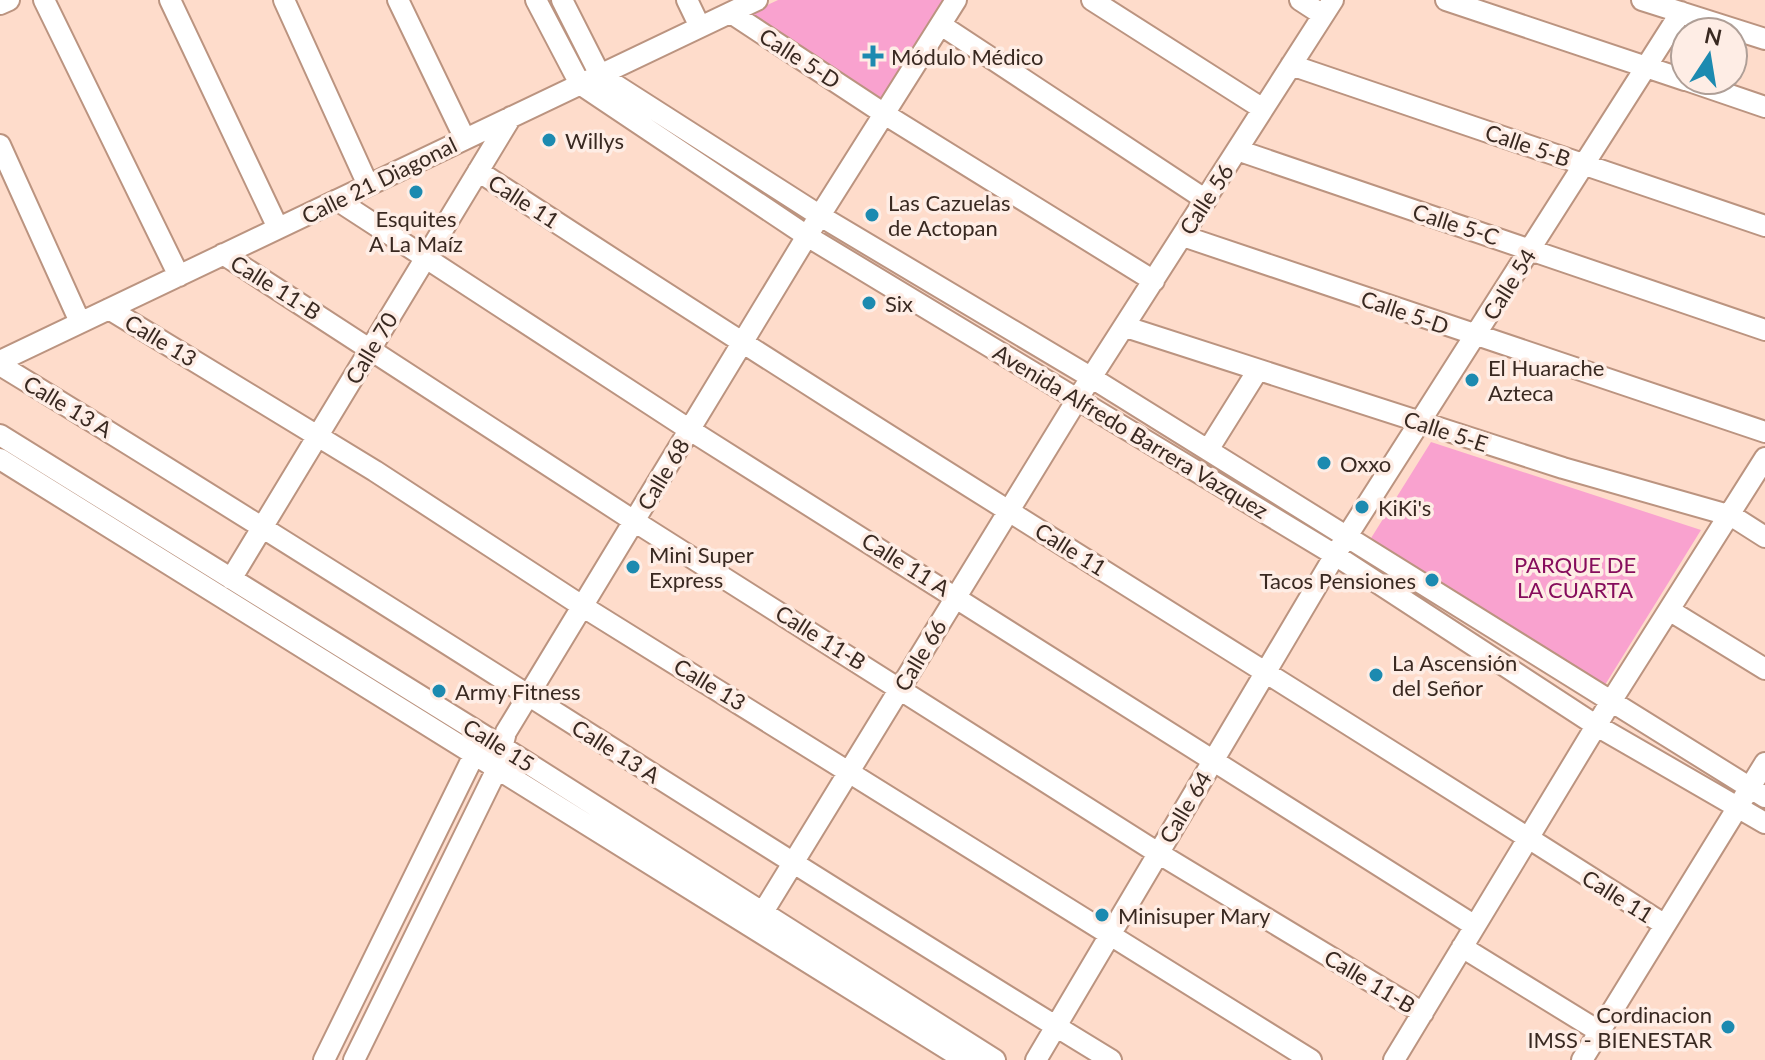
<svg xmlns="http://www.w3.org/2000/svg" width="1765" height="1060" viewBox="0 0 1765 1060" font-family="Lato,sans-serif">
	<style>
		.green { fill: #f9a2cf }
		.lines { fill: none; stroke-linecap: round; stroke-linejoin: round }
		.minor-casing { stroke: #bb9480; stroke-width: 24 }
		.minor { stroke: #fff; stroke-width: 20 }
		.poi-dot { fill: #1c8ab0; stroke: #feede5; stroke-width: 3 }
		.labels { text-anchor: middle; dominant-baseline: central; stroke-width: 7; stroke-linejoin: round; paint-order: stroke }
		.poi-label { font-size: 22px; fill: #392921; stroke: #feede5; text-anchor: start }
		.street-label { font-size: 22px; fill: #392921; stroke: #feede5 }
		.park-label { font-size: 22px; fill: #860d5c; stroke: #feede5 }
	</style>
	<rect width="100%" height="100%" fill="#fedccb"/>
	<!-- green -->
	<path class="green" d="M 778,0 L 956,0 L 888,112 L 744,16 Z
		M 1431,442 L 1701,530 L 1600,693 L 1368,543 Z"/>
	<g class="lines">
		<!-- minor casing -->
		<g class="minor-casing">
			<path id="minor" d="M 44,0 L 179,276
				M 170,0 L 278,228
				M 284,0 L 368,185
				M 398,0 L 465,139
				M 536,0 L 580,84 L 807,236 L 1335,555 L 1597,726 L 1765,823
				M 562,0 L 600,75 L 822,217 L 1092,378 L 1765,797
				M 687,0 L 700,27
				M 1092,0 L 1263,109
				M 1300,0 L 1323,15
				M 1446,0 L 1685,80
				M 1642,0 L 1765,39
				M 0,4 L 9,0
				M 731,13 L 886,115 L 1154,281
				M 941,25 L 1206,200
				M 1291,65 L 1765,226
				M 1686,80 L 1765,107
				M 0,145 L 80,322
				M 1237,150 L 1765,330
				M 478,171 C 870,429 1270,672 1665,925
				M 337,200 L 690,430 L 1475,926
				M 1183,236 L 1765,432
				M 223,254 L 634,521 L 1158,853 L 1423,1013
				M 109,309 L 375,471 L 582,606 L 1311,1060
				M 1126,327 L 1563,468 L 1732,516 L 1765,537
				M 0,361 L 757,0
				M 0,365 C 373,592 738,833 1111,1060
				M 0,435 L 504,748 L 995,1060
				M 1208,450 L 1258,370
				M 0,459 L 965,1060
				M 231,579 L 511,117
				M 1669,610 L 1765,669
				M 763,912 L 1078,398 L 1333,0
				M 1462,947 L 1600,1032
				M 324,1060 L 474,755 L 482,747
				M 354,1060 L 497,769 L 506,732 L 807,236 L 956,0
				M 1036,1060 L 1335,555 L 1681,12
				M 1394,1060 L 1610,703 L 1765,458
				M 1582,1060 L 1765,763"/>
		</g>
		<!-- minor -->
		<use href="#minor" class="minor"/>
	</g>
	<!-- markers -->
	<g class="poi-dot">
		<path d="M869 44h8v8h8v8h-8v8h-8v-8h-8v-8h8z"/>
		<circle cx="549" cy="140" r="8"/>
		<circle cx="416" cy="192" r="8"/>
		<circle cx="872" cy="215" r="8"/>
		<circle cx="869" cy="303" r="8"/>
		<circle cx="1472" cy="380" r="8"/>
		<circle cx="1324" cy="463" r="8"/>
		<circle cx="1362" cy="507" r="8"/>
		<circle cx="633" cy="567" r="8"/>
		<circle cx="1432" cy="580" r="8"/>
		<circle cx="1376" cy="675" r="8"/>
		<circle cx="439" cy="691" r="8"/>
		<circle cx="1102" cy="915" r="8"/>
		<circle cx="1728" cy="1027" r="8"/>
	</g>
	<g class="labels">
		<!-- poi labels -->
		<g class="poi-label">
			<text x="891" y="56">Módulo Médico</text>
			<text x="565" y="140">Willys</text>
			<text x="888" y="202">Las Cazuelas<tspan x="888" dy="25">de Actopan</tspan></text>
			<text x="416" y="218" text-anchor="middle">Esquites<tspan x="416" dy="25">A La Maíz</tspan></text>
			<text x="885" y="303">Six</text>
			<text x="1488" y="367">El Huarache<tspan x="1488" dy="25">Azteca</tspan></text>
			<text x="1340" y="463">Oxxo</text>
			<text x="1378" y="507">KiKi's</text>
			<text x="649" y="554">Mini Super<tspan x="649" dy="25">Express</tspan></text>
			<text x="1416" y="580" text-anchor="end">Tacos Pensiones</text>
			<text x="1392" y="662">La Ascensión<tspan x="1392" dy="25">del Señor</tspan></text>
			<text x="455" y="691">Army Fitness</text>
			<text x="1118" y="915">Minisuper Mary</text>
			<text x="1712" y="1014" text-anchor="end">Cordinacion<tspan x="1712" dy="25">IMSS - BIENESTAR</tspan></text>
		</g>
		<!-- street labels -->
		<g class="street-label">
			<text transform="translate(800 58) rotate(33)">Calle 5-D</text>
			<text transform="translate(1528 145) rotate(19)">Calle 5-B</text>
			<text transform="translate(379 180) rotate(-26)">Calle 21 Diagonal</text>
			<text transform="translate(1206 199) rotate(-57)">Calle 56</text>
			<text transform="translate(524 201) rotate(33)">Calle 11</text>
			<text transform="translate(1456 224) rotate(18)">Calle 5-C</text>
			<text transform="translate(1509 284) rotate(-58)">Calle 54</text>
			<text transform="translate(276 287) rotate(32)">Calle 11-B</text>
			<text transform="translate(1405 312) rotate(19)">Calle 5-D</text>
			<text transform="translate(161 340) rotate(31)">Calle 13</text>
			<text transform="translate(371 348) rotate(-59)">Calle 70</text>
			<text transform="translate(68 406) rotate(31)">Calle 13 A</text>
			<text transform="translate(1131 431) rotate(31)">Avenida Alfredo Barrera Vazquez</text>
			<text transform="translate(1446 431) rotate(18)">Calle 5-E</text>
			<text transform="translate(663 474) rotate(-59)">Calle 68</text>
			<text transform="translate(1071 549) rotate(32)">Calle 11</text>
			<text transform="translate(906 564) rotate(32)">Calle 11 A</text>
			<text transform="translate(821 637) rotate(32)">Calle 11-B</text>
			<text transform="translate(920 655) rotate(-59)">Calle 66</text>
			<text transform="translate(710 684) rotate(31)">Calle 13</text>
			<text transform="translate(499 745) rotate(32)">Calle 15</text>
			<text transform="translate(616 751) rotate(32)">Calle 13 A</text>
			<text transform="translate(1185 807) rotate(-59)">Calle 64</text>
			<text transform="translate(1618 896) rotate(32)">Calle 11</text>
			<text transform="translate(1370 981) rotate(31)">Calle 11-B</text>
		</g>
		<!-- park labels -->
		<g class="park-label">
			<text x="1575" y="564">PARQUE DE<tspan x="1575" dy="25">LA CUARTA</tspan></text>
		</g>
	</g>
	<!-- north arrow -->
	<g transform="translate(1709 56) rotate(12)"><circle r="38" fill="#feede5" stroke="#af9f97" stroke-width="2"/>
	<path d="M0-6L14 30L0 20L-14 30Z" fill="#1c8ab0"/>
	<text y="-12" font-size="22" font-weight="bold" text-anchor="middle" fill="#392921">N</text>
	</g>
</svg>
